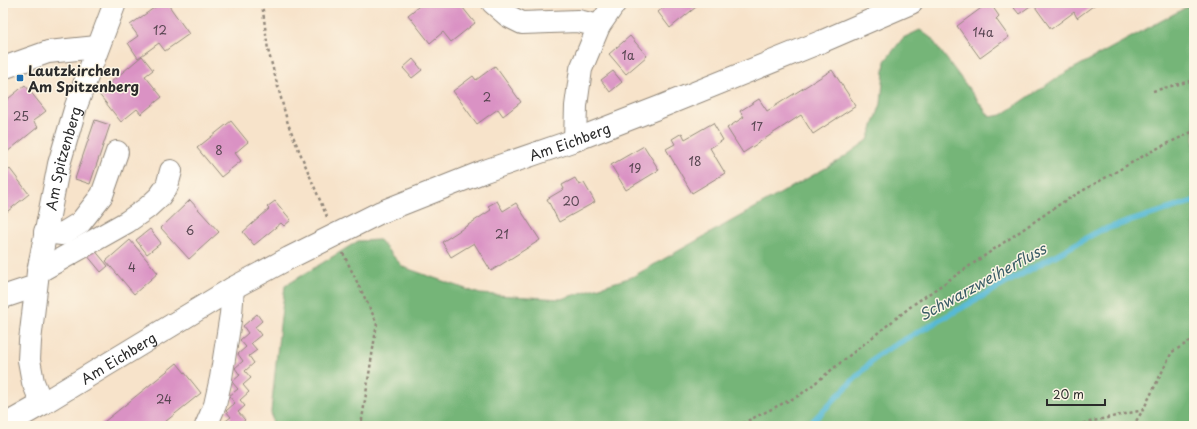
<svg xmlns="http://www.w3.org/2000/svg" width="1197" height="429" viewBox="0 0 1197 429" font-family="'Playpen Sans',sans-serif">
	<style>
		.forest { fill: #74b578; stroke: #507052 }
		.lines { fill: none; stroke-linecap: round; stroke-linejoin: round }
		.stream { stroke: #56b9d5; stroke-width: 6 }
		.building { fill: #da92c4 }
		.minor-casing { stroke: #91877a; stroke-width: 24 }
		.path { stroke: #91877a; stroke-width: 2.5; stroke-dasharray: 3 3; stroke-linecap: butt }
		.minor { stroke: #fff; stroke-width: 22 }
		.poi-dot { fill: #1f6fb2; stroke: #fcf5e5; stroke-width: 1.5 }
		.labels { text-anchor: middle; dominant-baseline: central; stroke-width: 3; stroke-linejoin: round; paint-order: stroke }
		.number-label { font-size: 12px; fill: #574551 }
		.poi-label { font-size: 14px; font-weight: bold; fill: #2b2b2b; stroke: #fcf5e5; text-anchor: start }
		.street-label { font-size: 14px; fill: #2b2b2b; stroke: #fcf5e5 }
		.water-label { font-size: 15px; font-style: italic; fill: #3a5d66; stroke: #fcf5e5 }
	</style>
	<rect width="100%" height="100%" fill="#fcf5e5"/>
	<filter id="ink" filterUnits="userSpaceOnUse"><feTurbulence type="fractalNoise" baseFrequency=".025" numOctaves="2"/><feDisplacementMap in="SourceGraphic" scale="8" xChannelSelector="R" yChannelSelector="G"/><feConvolveMatrix kernelMatrix="1 2 1 2 8 2 1 2 1" color-interpolation-filters="sRGB"/></filter>
	<filter id="wash" filterUnits="userSpaceOnUse"><feTurbulence type="fractalNoise" baseFrequency=".012" numOctaves="4" result="noise"/><feDisplacementMap in="SourceGraphic" scale="16" xChannelSelector="R" yChannelSelector="G"/><feGaussianBlur stdDeviation="0.9" result="paint"/><feColorMatrix in="noise" values="0 0 0 0 0 0 0 0 0 0 0 0 0 0 0 0 0 1.4 0 .05"/><feComposite in="paint" operator="in"/></filter>
	<g filter="url(#wash)">
		<rect width="100%" height="100%" fill="#f7e3ca"/>
		<!-- forest -->
		<path class="forest" d="M 1194,3 L 1194,426 L 273,426 L 271,412 L 280,325 L 285,286 L 358,241 L 379,240 L 403,267 L 480,294 L 561,299 L 632,277 L 840,160 L 868,140 L 881,104 L 885,61 L 903,38 L 920,30 L 931,38 L 990,117 L 1002,115 L 1058,77 Z"/>
		<g class="lines">
			<!-- stream -->
			<path class="stream" d="M 808,426 L 879,354 L 1099,231 L 1194,201"/>
		</g>
		<g id="blocks">
			<!-- building -->
			<path class="building" d="M 161,3 L 167,3 L 189,34 L 165,51 L 159,43 L 138,58 L 128,43 L 138,36 L 130,25 Z
				M 423,3 L 459,3 L 475,23 L 451,42 L 443,32 L 430,43 L 408,15 Z
				M 661,3 L 701,3 L 670,28 L 658,12 L 664,7 Z
				M 988,3 L 990,3 L 999,16 L 996,19 L 1009,37 L 980,58 L 957,26 Z
				M 1010,3 L 1097,3 L 1077,18 L 1074,12 L 1051,29 L 1033,4 L 1019,14 Z
				M 630,36 L 647,56 L 626,74 L 609,54 Z
				M 142,56 L 153,70 L 145,76 L 162,97 L 141,114 L 137,109 L 121,122 L 98,93 Z
				M 413,59 L 422,70 L 412,78 L 403,68 Z
				M 495,66 L 521,102 L 503,116 L 498,109 L 477,124 L 453,91 L 473,76 L 476,80 Z
				M 832,70 L 856,106 L 813,134 L 801,115 L 743,153 L 727,128 L 744,117 L 740,111 L 759,99 L 767,111 Z
				M 613,71 L 622,82 L 610,92 L 601,80 Z
				M 25,85 L 46,111 L 33,121 L 38,127 L 7,152 L 3,147 L 3,103 Z
				M 95,120 L 110,125 L 90,184 L 75,179 Z
				M 231,121 L 248,142 L 235,153 L 241,161 L 221,177 L 197,148 Z
				M 713,123 L 723,140 L 710,148 L 725,173 L 692,193 L 666,149 L 675,144 L 672,139 L 682,133 L 685,139 Z
				M 644,146 L 659,170 L 626,190 L 611,165 Z
				M 10,169 L 29,194 L 3,215 L 3,175 Z
				M 575,178 L 579,185 L 584,183 L 595,202 L 559,222 L 547,199 L 564,189 L 562,185 Z
				M 190,200 L 219,232 L 189,259 L 161,228 Z
				M 275,201 L 291,220 L 284,226 L 281,223 L 254,245 L 243,232 L 269,209 L 267,207 Z
				M 497,201 L 503,211 L 516,203 L 540,240 L 491,271 L 474,243 L 451,257 L 442,242 L 491,210 L 488,206 Z
				M 150,229 L 161,243 L 147,254 L 136,240 Z
				M 130,240 L 158,273 L 134,294 L 106,261 Z
				M 94,249 L 108,266 L 101,272 L 87,255 Z
				M 257,314 L 262,321 L 255,327 L 261,335 L 251,343 L 257,350 L 249,356 L 254,363 L 245,371 L 251,378 L 243,385 L 249,392 L 240,400 L 245,406 L 238,412 L 245,420 L 238,426 L 226,426 L 223,423 L 231,417 L 226,411 L 235,403 L 229,396 L 238,389 L 232,382 L 240,375 L 235,368 L 243,361 L 238,354 L 246,347 L 240,340 L 248,333 L 243,326 Z
				M 177,363 L 201,393 L 160,426 L 99,426 Z"/>
		</g>
	</g>
	<g filter="url(#ink)">
		<use href="#blocks" fill-opacity="0" stroke="#91877a" stroke-width="1"/>
		<g class="lines">
			<!-- minor casing -->
			<g class="minor-casing">
				<g id="minor">
					<path d="M 493,3 L 508,16 L 522,23 L 578,21 L 599,26"/>
					<path d="M 3,68 L 48,52 L 97,47"/>
					<path d="M 575,140 L 576,106 L 581,69 L 599,26 L 615,3"/>
					<path d="M 45,232 L 62,234 L 80,223 L 102,195 L 117,152"/>
					<path d="M 38,272 L 127,222 L 147,208 L 160,196 L 167,186 L 171,171"/>
					<path d="M 3,297 L 36,286"/>
					<path id="s1" d="M 42,404 L 33,382 L 29,360 L 30,341 L 38,272 L 59,164 L 76,106 L 115,3"/>
					<path id="s2" d="M 3,426 L 42,404 L 233,288 L 289,258 L 379,213 L 485,171 L 575,140 L 660,107 L 823,41 L 911,3"/>
					<path d="M 206,426 L 215,405 L 221,378 L 231,314 L 233,288"/>
				</g>
			</g>
			<!-- path -->
			<path class="path" d="M 262,3 L 268,50 L 288,124 L 327,217
				M 1153,91 L 1194,80
				M 343,253 L 377,323 L 361,426
				M 737,426 L 800,395 L 914,304 L 1063,202 L 1152,151 L 1194,131
				M 1071,426 L 1143,410
				M 1133,426 L 1143,410 L 1172,352 L 1194,339"/>
			<!-- minor -->
			<use href="#minor" class="minor"/>
		</g>
	</g>
	<!-- markers -->
	<rect class="poi-dot" x="16" y="74" width="8" height="8" rx="2"/>
	<g class="labels">
		<!-- number labels -->
		<g class="number-label">
			<text x="160" y="30">12</text>
			<text x="983" y="32">14a</text>
			<text x="628" y="55">1a</text>
			<text x="487" y="97">2</text>
			<text x="21" y="116">25</text>
			<text x="757" y="126">17</text>
			<text x="219" y="150">8</text>
			<text x="695" y="161">18</text>
			<text x="635" y="168">19</text>
			<text x="571" y="201">20</text>
			<text x="190" y="230">6</text>
			<text x="502" y="234">21</text>
			<text x="132" y="267">4</text>
			<text x="164" y="399">24</text>
		</g>
		<!-- poi labels -->
		<g class="poi-label">
			<text x="28" y="70">Lautzkirchen<tspan x="28" dy="16">Am Spitzenberg</tspan></text>
		</g>
		<!-- street labels -->
		<g class="street-label">
			<text stroke="none"><textPath href="#s2" startOffset="636">Am Eichberg</textPath></text>
			<text stroke="none"><textPath href="#s1" startOffset="251">Am Spitzenberg</textPath></text>
			<text stroke="none"><textPath href="#s2" startOffset="134">Am Eichberg</textPath></text>
		</g>
		<!-- water labels -->
		<g class="water-label">
			<text transform="translate(982 281) rotate(-29)">Schwarzweiherfluss</text>
		</g>
	</g>
	<!-- margin -->
	<rect width="1197" height="429" fill="none" stroke="#fcf5e5" stroke-width="16"/>
	<!-- scale -->
	<path d="M1047 399v6h58v-6" fill="none" stroke="#2b2b2b" stroke-width="2"/>
	<text x="1053" y="399" font-size="12" fill="#2b2b2b" stroke="#fcf5e5" stroke-width="3" paint-order="stroke">20 m</text>
</svg>
